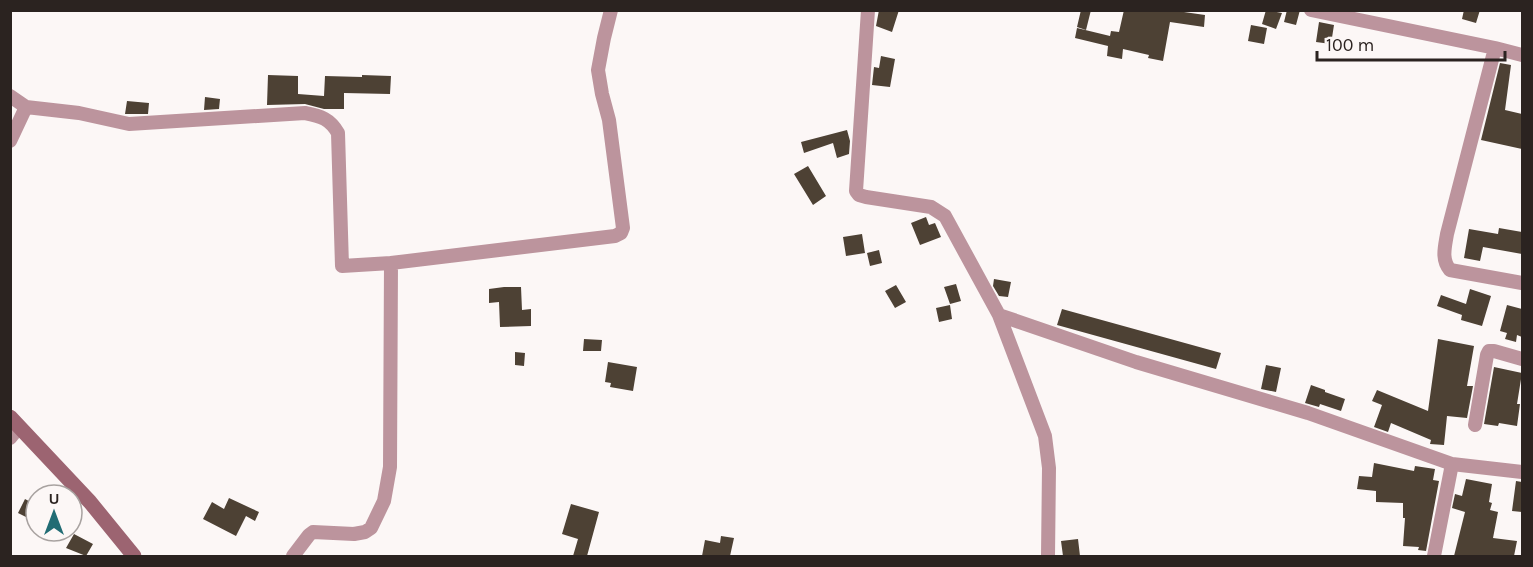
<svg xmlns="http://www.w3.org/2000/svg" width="1533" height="567" viewBox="0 0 1533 567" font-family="Karla,sans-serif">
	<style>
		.building { fill: #4d4134 }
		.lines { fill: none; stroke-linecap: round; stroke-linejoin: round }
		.street { stroke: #bc949d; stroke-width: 14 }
		.secondary { stroke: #9c6471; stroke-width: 15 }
	</style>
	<rect width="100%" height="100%" fill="#fcf7f6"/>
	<!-- building -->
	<path class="building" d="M 879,10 L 899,10 L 892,32 L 876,26 Z
		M 1081,10 L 1091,10 L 1086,30 L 1077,27 Z
		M 1124,10 L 1170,10 L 1205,15 L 1204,27 L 1170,22 L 1163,61 L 1148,58 L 1149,55 L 1123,49 L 1122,59 L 1107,56 L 1108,46 L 1075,38 L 1077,28 L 1110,36 L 1111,31 L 1119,32 Z
		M 1266,10 L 1282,13 L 1276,29 L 1262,24 Z
		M 1287,10 L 1300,10 L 1296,25 L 1284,22 Z
		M 1464,10 L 1480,10 L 1476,23 L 1462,19 Z
		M 1319,22 L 1334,25 L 1331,44 L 1316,42 Z
		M 1251,25 L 1267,28 L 1264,44 L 1248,41 Z
		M 881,56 L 895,59 L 890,87 L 872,85 L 874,67 L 879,68 Z
		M 1500,63 L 1511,65 L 1505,110 L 1522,114 L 1522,149 L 1481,140 Z
		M 268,75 L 298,76 L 298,94 L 324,96 L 325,76 L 362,77 L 362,75 L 391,76 L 390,94 L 344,93 L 344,109 L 324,109 L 305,104 L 267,105 Z
		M 205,97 L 220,99 L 219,109 L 204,110 Z
		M 127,101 L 149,103 L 148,114 L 125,114 Z
		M 847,130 L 850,141 L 849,154 L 837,158 L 833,143 L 804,153 L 801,142 Z
		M 808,166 L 826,196 L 813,205 L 794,174 Z
		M 926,217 L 929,225 L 935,223 L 941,237 L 920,245 L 911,223 Z
		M 1499,228 L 1522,232 L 1522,254 L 1483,247 L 1480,261 L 1464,258 L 1469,229 L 1498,234 Z
		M 862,234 L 865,253 L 846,256 L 843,237 Z
		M 879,250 L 882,263 L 870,266 L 867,253 Z
		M 994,279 L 1011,282 L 1008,297 L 999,296 L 993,286 Z
		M 956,284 L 961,301 L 950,304 L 944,287 Z
		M 896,285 L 906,302 L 895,308 L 885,291 Z
		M 504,287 L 521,287 L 522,310 L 531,309 L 531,326 L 500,327 L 499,302 L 489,303 L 489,289 Z
		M 1470,289 L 1491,296 L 1482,326 L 1461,320 L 1462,315 L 1437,306 L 1441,295 L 1466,304 Z
		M 950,305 L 952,319 L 939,322 L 936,308 Z
		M 1507,305 L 1522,309 L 1522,337 L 1517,335 L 1516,342 L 1505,339 L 1507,333 L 1500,331 Z
		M 1062,309 L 1221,353 L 1216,369 L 1057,325 Z
		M 584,339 L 602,340 L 601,351 L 583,351 Z
		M 1438,339 L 1474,346 L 1467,386 L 1473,386 L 1467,418 L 1447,416 L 1444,445 L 1430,444 L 1431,440 L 1391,423 L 1388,432 L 1374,427 L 1382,405 L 1372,401 L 1377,390 L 1428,411 Z
		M 515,352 L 525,353 L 524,366 L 515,365 Z
		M 608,362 L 637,367 L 633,391 L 610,387 L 611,383 L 605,382 Z
		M 1266,365 L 1281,368 L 1276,392 L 1261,389 Z
		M 1494,367 L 1522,373 L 1517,404 L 1520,404 L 1517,426 L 1499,423 L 1498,426 L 1484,424 Z
		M 1311,385 L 1325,390 L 1325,392 L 1345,399 L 1341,411 L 1320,404 L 1319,407 L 1305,403 Z
		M 1374,463 L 1414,471 L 1415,466 L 1435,469 L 1433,480 L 1439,481 L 1426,551 L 1418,550 L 1419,547 L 1403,546 L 1405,518 L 1403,518 L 1403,503 L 1376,502 L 1376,491 L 1357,489 L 1359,476 L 1372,477 Z
		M 1466,479 L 1492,484 L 1489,502 L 1492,503 L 1490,510 L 1498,512 L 1493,538 L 1517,541 L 1514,556 L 1454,556 L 1465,512 L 1452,508 L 1455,494 L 1462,496 Z
		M 1516,481 L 1522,482 L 1522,512 L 1512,511 Z
		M 229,498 L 259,512 L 255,521 L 246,516 L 236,536 L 203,519 L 212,502 L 224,509 Z
		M 25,499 L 36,505 L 36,522 L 18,513 Z
		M 571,504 L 599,512 L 587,556 L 573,556 L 578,539 L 562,534 Z
		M 74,534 L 93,544 L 86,556 L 66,548 Z
		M 721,536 L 734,538 L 730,556 L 702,556 L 705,540 L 720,543 Z
		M 1078,539 L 1080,556 L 1063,556 L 1061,541 Z"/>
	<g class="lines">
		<!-- street -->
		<path class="street" d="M 868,10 L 856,191 L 859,195 L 866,197 L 931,207 L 945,216 L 999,315 L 1045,436 L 1049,468 L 1048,556
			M 1311,10 L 1495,48 L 1522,55
			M 1495,48 L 1447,234 C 1445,247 1441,259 1450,270 L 1522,283
			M 10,96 L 26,107
			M 10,141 L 26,107 L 79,113 L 129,124 L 305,113 C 321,116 330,119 338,133 L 342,266 L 391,263 L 390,467 L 384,501 L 371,528 L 365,532 L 354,534 L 313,532 L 309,535 L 293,556
			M 391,263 L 615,236 L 621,233 L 623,228 L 609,120 L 602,94 L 598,70 L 604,38 L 611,10
			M 999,315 L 1136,362 L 1308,413 L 1452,464 L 1522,472
			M 1475,425 L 1487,355 L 1489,351 L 1494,351 L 1522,359
			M 10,438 L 19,427
			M 1434,556 L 1452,464"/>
		<!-- secondary -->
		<path class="secondary" d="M 10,417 L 90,502 L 134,556"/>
	</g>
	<!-- border -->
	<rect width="1533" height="567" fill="none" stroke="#2b2320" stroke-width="24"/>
	<!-- north arrow -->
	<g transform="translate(54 513)"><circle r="28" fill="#fcf7f6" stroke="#a8a2a0" stroke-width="1.5"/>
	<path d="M0-4.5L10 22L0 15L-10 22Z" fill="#216c74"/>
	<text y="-9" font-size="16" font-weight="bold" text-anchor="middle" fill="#2b2320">U</text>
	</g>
	<!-- scale -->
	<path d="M1317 51v9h188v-9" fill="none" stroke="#2b2320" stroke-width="3"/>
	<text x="1326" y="51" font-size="18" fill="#2b2320" stroke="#fcf7f6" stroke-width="4.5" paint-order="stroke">100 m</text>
</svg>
